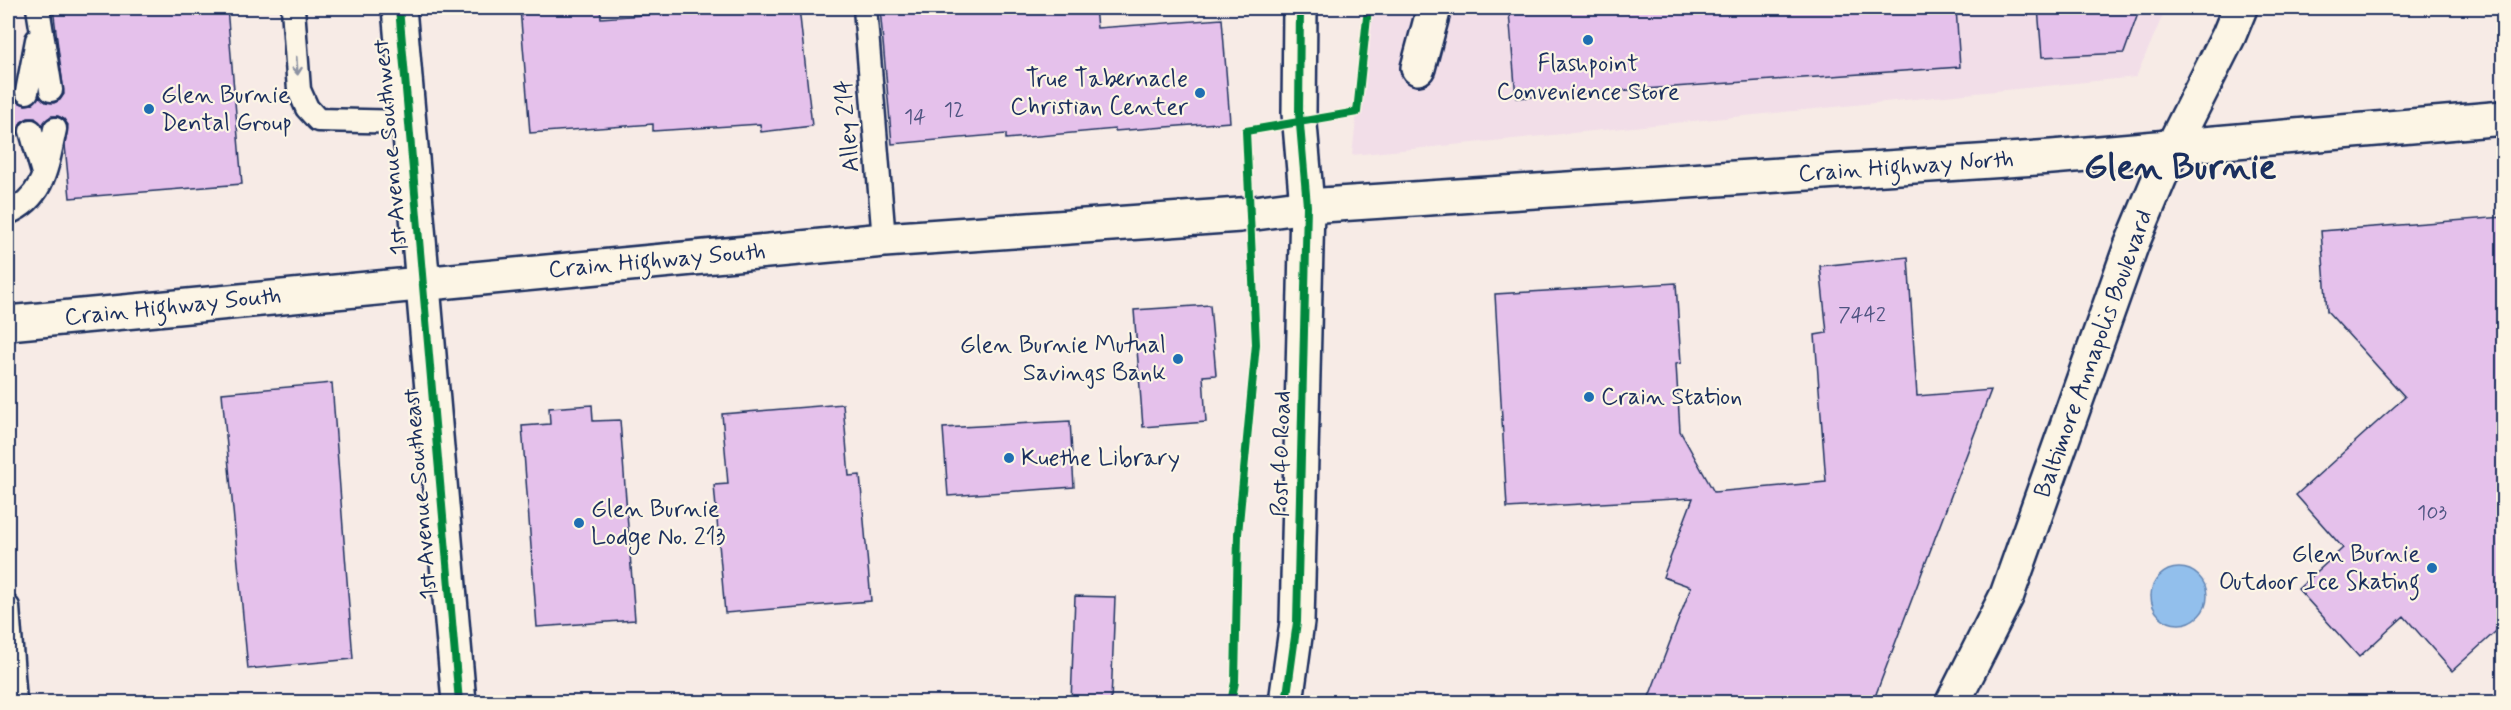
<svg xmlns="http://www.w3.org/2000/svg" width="2511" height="710" viewBox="0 0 2511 710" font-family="Mynerve,sans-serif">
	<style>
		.built { fill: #f2dee8 }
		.water { fill: #92bfec; stroke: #6285b3; stroke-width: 1.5 }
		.building { fill: #e5c1eb; stroke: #1b2f5e; stroke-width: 1.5 }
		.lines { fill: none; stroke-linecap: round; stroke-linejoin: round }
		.service-casing { stroke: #1b2f5e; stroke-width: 27 }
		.minor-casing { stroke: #1b2f5e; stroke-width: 38 }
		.secondary-casing { stroke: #1b2f5e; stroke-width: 38 }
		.primary-casing { stroke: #1b2f5e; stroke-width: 38 }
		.service { stroke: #fcf5e5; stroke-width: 22 }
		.minor { stroke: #fcf5e5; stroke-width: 33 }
		.secondary { stroke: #fcf5e5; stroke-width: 33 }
		.primary { stroke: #fcf5e5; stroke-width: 33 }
		.cycleway-casing { stroke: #fcf5e5; stroke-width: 11 }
		.cycleway { stroke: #00873e; stroke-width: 8 }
		.oneway { stroke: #8c92a2 }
		.poi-dot { fill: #1f6fb2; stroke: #fcf5e5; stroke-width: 2 }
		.labels { text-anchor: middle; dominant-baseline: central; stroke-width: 4.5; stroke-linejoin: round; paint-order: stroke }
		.number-label { font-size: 21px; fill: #4e5481 }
		.poi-label { font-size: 24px; fill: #1b2f5e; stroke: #fcf5e5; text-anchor: start }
		.street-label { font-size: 24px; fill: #1b2f5e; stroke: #fcf5e5 }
		.town-label { font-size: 36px; font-weight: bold; fill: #1b2f5e; stroke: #fcf5e5 }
	</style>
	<rect width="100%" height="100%" fill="#f7ebe6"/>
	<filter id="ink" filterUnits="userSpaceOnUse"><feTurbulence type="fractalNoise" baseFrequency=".0167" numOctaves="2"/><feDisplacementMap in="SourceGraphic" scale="12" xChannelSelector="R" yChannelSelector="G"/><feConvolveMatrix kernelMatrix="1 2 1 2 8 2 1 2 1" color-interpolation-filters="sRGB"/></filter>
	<g filter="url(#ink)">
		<!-- built -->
		<path class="built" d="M 1369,8 L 2166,8 L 2136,77 L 1352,155 Z"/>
		<!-- water -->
		<path class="water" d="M2151 596a28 28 0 1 1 56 0a28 28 0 1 1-56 0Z"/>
		<!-- building -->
		<path class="building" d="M 53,8 L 227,8 L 242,184 L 70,198 L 65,145 L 68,125 L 64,119 L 58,116 L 51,116 L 42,125 L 35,118 L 28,118 L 21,122 L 18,133 L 8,134 L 8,93 L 14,93 L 18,102 L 25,105 L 32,104 L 39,96 L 46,102 L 54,103 L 60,100 L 64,94 Z
			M 520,8 L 600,8 L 601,18 L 703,11 L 704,14 L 760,8 L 799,8 L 812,126 L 761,132 L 760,124 L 653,131 L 653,124 L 530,133 Z
			M 880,8 L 1095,8 L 1097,28 L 1222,19 L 1230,122 L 1115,131 L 1115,129 L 1006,139 L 1006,134 L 892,144 Z
			M 1528,8 L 1956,8 L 1960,67 L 1516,98 L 1509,12 L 1528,11 Z
			M 2038,8 L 2140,8 L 2124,53 L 2042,57 Z
			M 2504,217 L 2504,624 L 2452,671 L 2404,616 L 2359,657 L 2298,589 L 2343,548 L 2296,495 L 2405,397 L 2327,311 L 2321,231 Z
			M 1908,257 L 1917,396 L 1991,390 L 1873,702 L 1647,702 L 1691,587 L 1663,577 L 1693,498 L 1507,508 L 1495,294 L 1676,283 L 1681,363 L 1676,364 L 1680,431 L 1714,492 L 1826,482 L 1815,335 L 1827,333 L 1820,266 Z
			M 1210,305 L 1216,375 L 1203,376 L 1206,422 L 1143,427 L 1134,310 Z
			M 332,383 L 353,659 L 248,669 L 222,393 Z
			M 843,404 L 849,476 L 860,475 L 871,601 L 725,613 L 714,485 L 728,484 L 722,414 Z
			M 592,405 L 593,421 L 620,420 L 635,620 L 537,627 L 522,426 L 550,424 L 549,408 Z
			M 1070,421 L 1074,487 L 948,496 L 943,428 Z
			M 1075,596 L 1115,597 L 1111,702 L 1071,702 Z"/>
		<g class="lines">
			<!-- service casing -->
			<g class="service-casing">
				<path id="service" d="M 38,8 L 51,90
					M 293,8 L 299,90 L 307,108 L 318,120 L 408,122
					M 865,8 L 884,240
					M 27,92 L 37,40
					M 31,131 L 43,173
					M 8,213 C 45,197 47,165 55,129
					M 8,607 L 15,702"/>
			</g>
			<!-- minor casing -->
			<g class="minor-casing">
				<path id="minor" d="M 399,8 L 459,702
					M 1418,68 L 1434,8
					M 1286,702 L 1297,622 L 1307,206 L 1299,113 L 1300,8"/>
			</g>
			<!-- secondary casing -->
			<g class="secondary-casing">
				<path id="secondary" d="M 1953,702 L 2007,595 L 2131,246 L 2172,148 L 2229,35 L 2240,8"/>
			</g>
			<!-- primary casing -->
			<g class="primary-casing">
				<path id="primary" d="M 8,323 L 884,240 L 1240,215 L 1307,206 L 2052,157 L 2504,118"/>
			</g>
			<!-- service -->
			<use href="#service" class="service"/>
			<!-- minor -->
			<use href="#minor" class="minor"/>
			<!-- secondary -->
			<use href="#secondary" class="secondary"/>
			<!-- primary -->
			<use href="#primary" class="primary"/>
			<!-- cycleway casing -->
			<g class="cycleway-casing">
				<path id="cycleway" d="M 399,8 L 459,702
					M 1231,702 L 1235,682 L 1238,534 L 1256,344 L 1246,131 L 1357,112 L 1368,8
					M 1286,702 L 1297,622 L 1307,206 L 1299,113 L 1300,8"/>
			</g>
			<!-- cycleway -->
			<use href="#cycleway" class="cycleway"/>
		</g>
		<!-- one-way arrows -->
		<defs><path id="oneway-shaft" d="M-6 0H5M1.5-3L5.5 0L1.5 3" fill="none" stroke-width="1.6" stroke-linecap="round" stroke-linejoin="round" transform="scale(1.5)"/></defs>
		<use class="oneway" href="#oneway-shaft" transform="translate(297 66) rotate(86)"/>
	</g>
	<!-- markers -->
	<g class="poi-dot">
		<circle cx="1588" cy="40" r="6"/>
		<circle cx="1200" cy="93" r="6"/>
		<circle cx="149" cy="109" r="6"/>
		<circle cx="1178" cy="359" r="6"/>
		<circle cx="1589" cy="397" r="6"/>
		<circle cx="1009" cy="458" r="6"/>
		<circle cx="579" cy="523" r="6"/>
		<circle cx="2432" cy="568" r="6"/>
	</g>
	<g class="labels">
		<!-- number labels -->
		<g class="number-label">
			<text x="954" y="110">12</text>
			<text x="915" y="117">14</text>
			<text x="1862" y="315">7442</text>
			<text x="2432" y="513">103</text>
		</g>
		<!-- poi labels -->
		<g class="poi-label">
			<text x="1588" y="64" text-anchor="middle">Flashpoint<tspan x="1588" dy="28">Convenience Store</tspan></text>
			<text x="1188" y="79" text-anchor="end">True Tabernacle<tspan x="1188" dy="28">Christian Center</tspan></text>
			<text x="161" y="95">Glen Burnie<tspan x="161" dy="28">Dental Group</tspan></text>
			<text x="1166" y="345" text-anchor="end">Glen Burnie Mutual<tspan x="1166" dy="28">Savings Bank</tspan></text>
			<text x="1601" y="397">Crain Station</text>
			<text x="1021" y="458">Kuethe Library</text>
			<text x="591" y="509">Glen Burnie<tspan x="591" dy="28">Lodge No. 213</tspan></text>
			<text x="2420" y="554" text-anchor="end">Glen Burnie<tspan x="2420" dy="28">Outdoor Ice Skating</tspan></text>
		</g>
		<!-- street labels -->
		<g class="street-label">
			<text transform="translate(848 126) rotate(-95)">Alley 214</text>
			<text transform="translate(391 147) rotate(-95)">1st Avenue Southwest</text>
			<text transform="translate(1906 167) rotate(-4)">Crain Highway North</text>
			<text transform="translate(657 261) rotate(-5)">Crain Highway South</text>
			<text transform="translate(173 307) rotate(-6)">Crain Highway South</text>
			<text transform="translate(2094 354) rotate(-70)">Baltimore Annapolis Boulevard</text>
			<text transform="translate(1282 454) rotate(-89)">Post 40 Road</text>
			<text transform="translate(421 494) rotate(-95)">1st Avenue Southeast</text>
		</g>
		<!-- town labels -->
		<g class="town-label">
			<text x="2180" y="168">Glen Burnie</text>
		</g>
	</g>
	<!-- margin -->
	<rect width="2511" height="710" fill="none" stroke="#fcf5e5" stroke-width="30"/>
	<rect x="15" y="15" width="2481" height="680" fill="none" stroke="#1b2f5e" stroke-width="2" filter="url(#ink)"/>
</svg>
